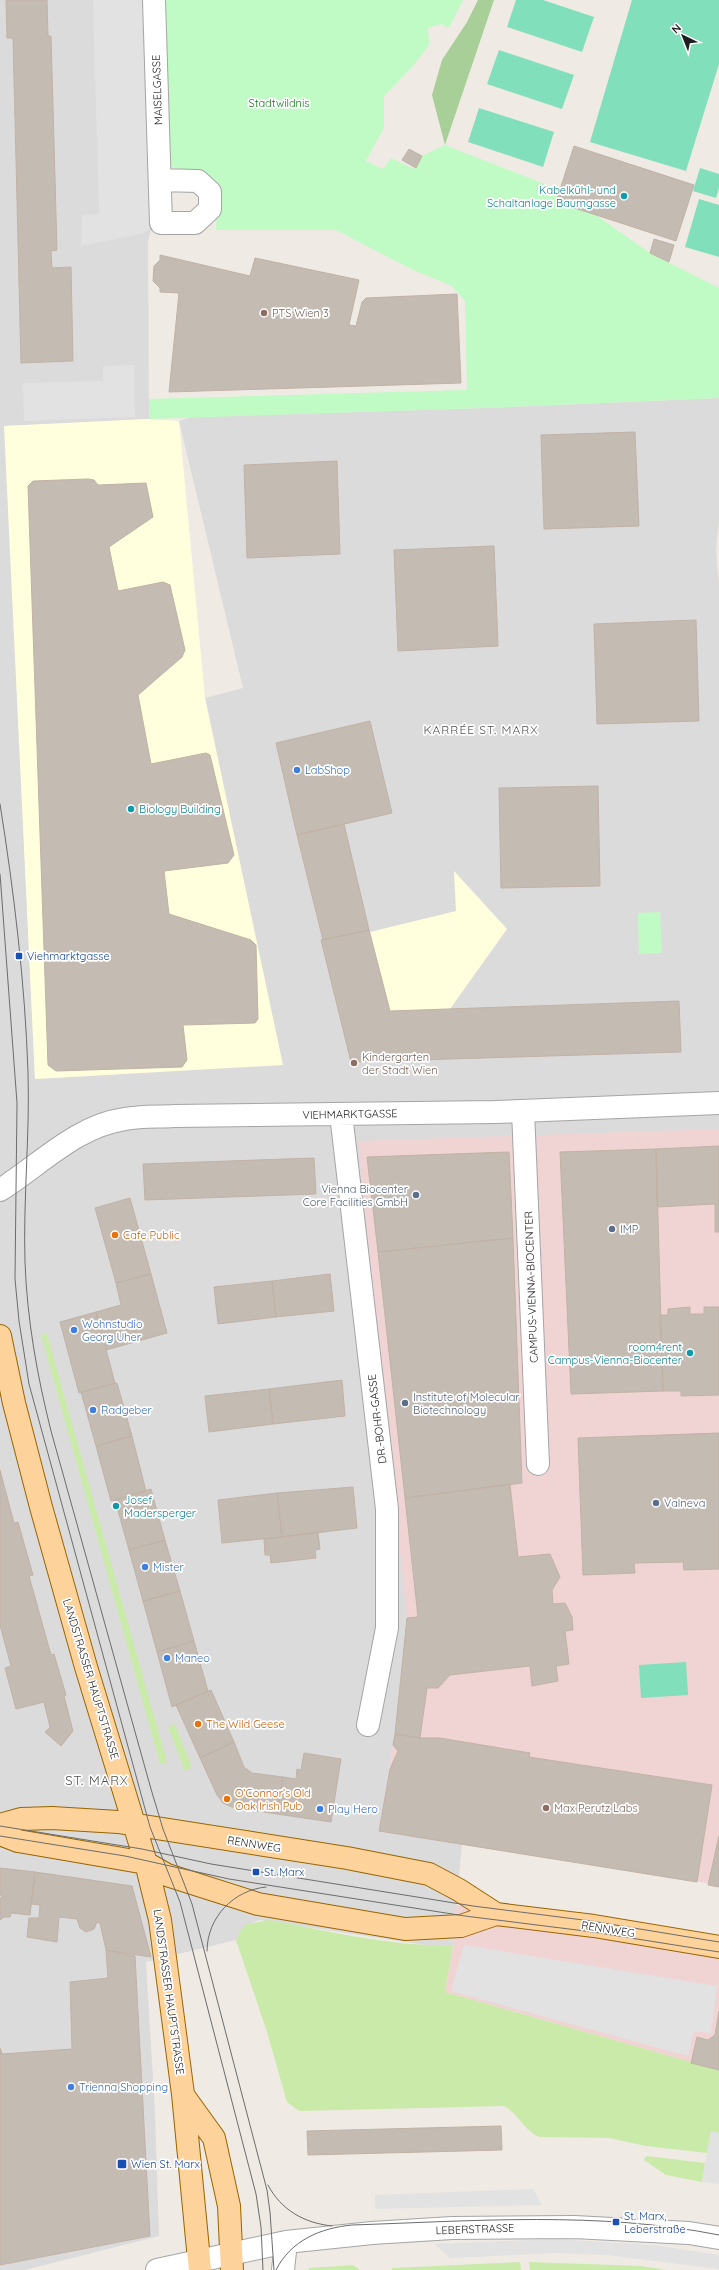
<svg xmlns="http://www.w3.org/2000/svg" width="719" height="2270" viewBox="0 0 719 2270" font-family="Quicksand,sans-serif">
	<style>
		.residential { fill: #dcdbdb }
		.commercial { fill: #f0d4d3 }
		.education { fill: #ffd }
		.grass { fill: #c9eaa9 }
		.forest { fill: #a8cf98 }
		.park { fill: #c0fac5 }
		.pitch { fill: #81dfbb }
		.parking { fill: #e2e2e2 }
		.building { fill: #c4bbb3; stroke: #c1b2a6 }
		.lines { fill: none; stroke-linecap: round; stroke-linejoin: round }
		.minor-casing { stroke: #a5a5a5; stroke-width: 24 }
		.major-casing { stroke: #986500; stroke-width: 24 }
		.minor { stroke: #fff; stroke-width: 22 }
		.major { stroke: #fdd29b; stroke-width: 22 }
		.tram { stroke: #6c6c6c; stroke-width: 1 }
		.culture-dot { fill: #0f9aa8; stroke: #fff; stroke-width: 1.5 }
		.education-dot { fill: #8d6e63; stroke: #fff; stroke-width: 1.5 }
		.shop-dot { fill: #3f7fe0; stroke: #fff; stroke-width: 1.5 }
		.transit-dot { fill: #1a4fb4; stroke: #fff; stroke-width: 1.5 }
		.service-dot { fill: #5c6f8a; stroke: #fff; stroke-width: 1.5 }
		.food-dot { fill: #e8710a; stroke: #fff; stroke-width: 1.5 }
		.labels { text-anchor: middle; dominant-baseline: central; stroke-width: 3.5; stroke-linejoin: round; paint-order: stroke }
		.street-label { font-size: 11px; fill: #1e1e1e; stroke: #fff }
		.park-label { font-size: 11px; fill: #0a7e14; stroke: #fff }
		.culture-label { font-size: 11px; fill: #0d838f; stroke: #fff; text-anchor: end }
		.education-label { font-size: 11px; fill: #785e54; stroke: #fff; text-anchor: start }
		.shop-label { font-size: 11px; fill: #366cbe; stroke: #fff; text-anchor: start }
		.transit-label { font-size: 11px; fill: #164399; stroke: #fff; text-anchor: start }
		.service-label { font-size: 11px; fill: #4e5e75; stroke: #fff; text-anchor: start }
		.food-label { font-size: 11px; fill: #c56008; stroke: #fff; text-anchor: start }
		.neighbourhood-label { font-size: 12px; letter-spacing: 1px; fill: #515151; stroke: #fff }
		.quarter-label { font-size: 13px; letter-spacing: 1px; fill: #515151; stroke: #fff }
	</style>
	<rect width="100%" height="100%" fill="#efebe4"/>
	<!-- residential -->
	<path class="residential" d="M 0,0 L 163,0 L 166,166 L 148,242 L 149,419 L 5,426 L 35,1079 L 282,1064 L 205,698 L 243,688 L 179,421 L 192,417 L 484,408 L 719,398 L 719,521 L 716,551 L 719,584 L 719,1134 L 418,1617 L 395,1734 L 379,1831 L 462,1844 L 453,1945 L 432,1946 L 260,1920 L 244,1926 L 236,1940 L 146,1962 L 155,2113 L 159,2236 L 25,2270 L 0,2270 Z"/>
	<!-- commercial -->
	<path class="commercial" d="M 719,1129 L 719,1885 L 379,1831 L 395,1734 L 407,1618 L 358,1141 Z
		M 456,1905 L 719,1942 L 719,2070 L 445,1992 L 453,1946 Z"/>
	<!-- education -->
	<path class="education" d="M 149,419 L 179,421 L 205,698 L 283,1065 L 35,1079 L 4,426 Z
		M 454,871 L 507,929 L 450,1009 L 390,1011 L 370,932 L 456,911 Z"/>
	<!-- grass -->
	<path class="grass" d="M 47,1334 L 167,1762 L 160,1764 L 41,1335 Z
		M 175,1724 L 191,1765 L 190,1769 L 185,1771 L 168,1727 Z
		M 268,1920 C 325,1930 396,1948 453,1945 L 445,1992 L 719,2070 L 719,2133 L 711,2132 L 707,2153 L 646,2146 L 609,2138 L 540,2137 C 525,2132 518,2113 504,2106 L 299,2111 L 287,2102 L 267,2032 L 236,1940 L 244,1925 Z
		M 646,2156 L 705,2163 L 702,2182 L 666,2175 L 644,2160 Z
		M 520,2262 L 521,2270 L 392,2270 L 392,2268 Z
		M 529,2262 L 641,2266 L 667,2270 L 530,2270 Z
		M 353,2265 L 360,2270 L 309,2270 L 309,2268 Z"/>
	<!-- forest -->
	<path class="forest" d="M 478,0 L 494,0 L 445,145 L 432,95 L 442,60 L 467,22 Z"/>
	<!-- park -->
	<path class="park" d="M 163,0 L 463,0 L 449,28 L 441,24 L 428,28 L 429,45 L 413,66 L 384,96 L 384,128 L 366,161 L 383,169 L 391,158 L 414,169 L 422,156 L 445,145 L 560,190 L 650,253 L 719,288 L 719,398 L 484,408 L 149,419 L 149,399 L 467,390 L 465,301 L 452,286 L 411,269 L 336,230 L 216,230 L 218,192 L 203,174 L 166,166 Z
		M 660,912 L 662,953 L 639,954 L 638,913 Z"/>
	<!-- pitch -->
	<path class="pitch" d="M 516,0 L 543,0 L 594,17 L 582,52 L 507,27 Z
		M 632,0 L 719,0 L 719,64 L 686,171 L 590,142 Z
		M 499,50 L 574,75 L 562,109 L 487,84 Z
		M 479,108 L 554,132 L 543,167 L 468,142 Z
		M 700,168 L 719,174 L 719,188 L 716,198 L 693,191 Z
		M 699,199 L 719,205 L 719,257 L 685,247 Z
		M 686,1662 L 688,1695 L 641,1698 L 639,1665 Z"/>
	<!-- parking -->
	<path class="parking" d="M 93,0 L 154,0 L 161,223 L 141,234 L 81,246 L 82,215 L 99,214 Z
		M 134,365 L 135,417 L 24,421 L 23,383 L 103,381 L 103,366 Z
		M 464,1945 L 717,1986 L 711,2033 L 694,2031 L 688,2056 L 451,1991 Z
		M 711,2131 L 719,2133 L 719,2184 L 702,2182 Z
		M 533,2189 L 542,2205 L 375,2209 L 375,2195 Z
		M 554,2239 L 654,2245 L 719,2255 L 719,2269 L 607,2255 L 555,2253 L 450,2258 L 434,2244 Z"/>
	<!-- building -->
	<path class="building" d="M 6,0 L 47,0 L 48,36 L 51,36 L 57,250 L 51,251 L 52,268 L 71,267 L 73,361 L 21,363 L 13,38 L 7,38 Z
		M 574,146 L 694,185 L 676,241 L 556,202 Z
		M 409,149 L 422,156 L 416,168 L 402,160 Z
		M 654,239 L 674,245 L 669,262 L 650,253 Z
		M 160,255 L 250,276 L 255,258 L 359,280 L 349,325 L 356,326 L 362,302 L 366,298 L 457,294 L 461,383 L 169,392 L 179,293 L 160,292 L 160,288 L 153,281 L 154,266 L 160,260 Z
		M 635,432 L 639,526 L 544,529 L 541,435 Z
		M 337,461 L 340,554 L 247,558 L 244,465 Z
		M 88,479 L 94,480 L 98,485 L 146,483 L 153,517 L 109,547 L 118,591 L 163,582 L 170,585 L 185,650 L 182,657 L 138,695 L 151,764 L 206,753 L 210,755 L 234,855 L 228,863 L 164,871 L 169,914 L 251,940 L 256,945 L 258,1019 L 255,1023 L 183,1025 L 187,1060 L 182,1067 L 56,1071 L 48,1065 L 28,486 L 33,481 Z
		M 494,546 L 498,646 L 398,651 L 394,550 Z
		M 696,620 L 699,721 L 597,724 L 594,624 Z
		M 370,721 L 392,813 L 297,835 L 276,743 Z
		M 598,786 L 600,886 L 501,888 L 499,788 Z
		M 344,824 L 369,930 L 323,940 L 297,835 Z
		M 369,930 L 390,1011 L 679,1001 L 681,1052 L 351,1062 L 321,940 Z
		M 719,1146 L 719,1232 L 715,1232 L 715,1204 L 657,1207 L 656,1149 Z
		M 656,1149 L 663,1391 L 571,1394 L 560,1152 Z
		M 509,1152 L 513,1238 L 378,1252 L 367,1157 Z
		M 314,1158 L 316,1194 L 145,1200 L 143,1164 Z
		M 130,1198 L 151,1274 L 116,1283 L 95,1208 Z
		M 513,1238 L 522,1483 L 405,1498 L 378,1252 Z
		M 151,1274 L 167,1333 L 106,1350 L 96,1312 L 121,1305 L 116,1283 Z
		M 330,1274 L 334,1311 L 276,1317 L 272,1281 Z
		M 272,1281 L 276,1317 L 218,1324 L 214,1287 Z
		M 690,1307 L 690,1314 L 704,1314 L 704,1307 L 719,1307 L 719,1395 L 681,1396 L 681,1391 L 663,1391 L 660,1315 L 668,1315 L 668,1309 Z
		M 96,1312 L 115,1383 L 79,1393 L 60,1322 Z
		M 342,1380 L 345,1416 L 273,1424 L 269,1389 Z
		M 117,1383 L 132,1436 L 96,1446 L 81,1392 Z
		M 269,1389 L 273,1424 L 209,1432 L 205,1396 Z
		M 719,1433 L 719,1569 L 684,1570 L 683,1562 L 634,1563 L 635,1573 L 583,1575 L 578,1438 Z
		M 132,1436 L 146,1491 L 111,1501 L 96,1446 Z
		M 0,1470 L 14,1523 L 18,1522 L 33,1575 L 29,1576 L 51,1655 L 54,1654 L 66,1695 L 64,1696 L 73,1731 L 61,1746 L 45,1732 L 50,1727 L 44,1702 L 16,1709 L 5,1668 L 11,1666 L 0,1625 Z
		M 510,1484 L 518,1557 L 550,1554 L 560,1577 L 552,1590 L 553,1604 L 565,1603 L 572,1617 L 573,1630 L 565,1631 L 569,1664 L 556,1666 L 558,1681 L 532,1686 L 530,1666 L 450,1675 L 438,1688 L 427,1688 L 420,1738 L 395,1734 L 407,1618 L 418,1617 L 405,1498 Z
		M 353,1487 L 357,1528 L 282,1537 L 277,1493 Z
		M 151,1489 L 165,1540 L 129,1550 L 115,1500 Z
		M 277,1493 L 282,1537 L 222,1543 L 218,1500 Z
		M 318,1532 L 320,1549 L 315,1550 L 316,1558 L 271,1563 L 270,1555 L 265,1555 L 264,1539 Z
		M 165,1540 L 180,1591 L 143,1601 L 129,1550 Z
		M 180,1591 L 194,1641 L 157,1652 L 143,1601 Z
		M 194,1641 L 208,1691 L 172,1707 L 157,1652 Z
		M 211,1690 L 234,1742 L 200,1758 L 176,1705 Z
		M 395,1734 L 420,1738 L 440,1738 L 530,1753 L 529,1757 L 712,1785 L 697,1882 L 379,1831 L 390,1769 L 398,1751 L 393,1745 Z
		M 234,1742 L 244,1767 L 252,1773 L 283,1777 L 277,1814 L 232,1807 L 223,1803 L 217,1795 L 200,1758 Z
		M 304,1753 L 341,1759 L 331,1822 L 277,1814 L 283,1777 L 296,1779 L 297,1769 L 301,1770 Z
		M 719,1836 L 719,1887 L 708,1885 Z
		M 0,1868 L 35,1872 L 30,1915 L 11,1913 L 10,1917 L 4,1917 L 0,1920 L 0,1898 L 2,1898 L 2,1895 L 0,1895 Z
		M 35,1872 L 132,1886 L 151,1957 L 106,1950 L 100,1923 L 97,1922 L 94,1929 L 86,1932 L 80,1928 L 77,1919 L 59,1917 L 57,1942 L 27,1937 L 29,1918 L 39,1918 L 40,1905 L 31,1904 Z
		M 106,1950 L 135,1956 L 150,2236 L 0,2265 L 0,2048 L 2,2054 L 72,2049 L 70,1982 L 108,1978 Z
		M 719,2011 L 719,2070 L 691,2063 L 697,2037 L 708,2040 L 715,2035 Z
		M 501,2126 L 502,2150 L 308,2155 L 307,2131 Z"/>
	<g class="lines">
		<!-- minor casing -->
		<g class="minor-casing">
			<path id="minor" d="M 154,0 L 161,223 L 195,223 L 210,209 L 210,192 L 198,181 L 160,180
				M 523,1111 L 538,1464
				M 341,1114 L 387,1509 L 387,1628 L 368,1725
				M 0,1190 C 40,1165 76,1126 125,1119 C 141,1116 158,1117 174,1116 L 495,1112 L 719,1103
				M 157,2270 L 286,2242 L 372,2233 L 452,2228 L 574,2227 L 689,2233 L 719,2238
				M 283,2270 L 286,2242"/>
		</g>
		<!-- major casing -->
		<g class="major-casing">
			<path id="major" d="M 0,1336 L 14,1403 L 41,1507 L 86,1667 L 146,1863 L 160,1920 L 183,2094 L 200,2270
				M 0,1825 L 21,1819 L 52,1818 L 118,1822 L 347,1858 L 429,1874 L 459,1890 L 496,1914
				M 0,1834 L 18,1841 L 146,1863 L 167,1875 L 258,1904 L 405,1929 L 461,1926 L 496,1914 L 594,1926 L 719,1947
				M 183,2095 L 214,2138 L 229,2206 L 232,2270"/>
		</g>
		<!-- minor -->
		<use href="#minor" class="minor"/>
		<!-- major -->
		<use href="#major" class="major"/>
		<!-- tram -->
		<path class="tram" d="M 0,804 C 14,892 25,983 28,1072 C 30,1135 23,1199 25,1262 C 27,1319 37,1375 51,1431 L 151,1789 L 163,1829 L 192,1904 L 267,2190 L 270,2212 L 274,2270
			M 0,874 L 17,1103 L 15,1279 L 19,1321 L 29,1384 L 150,1827 L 180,1902 L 256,2194 L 261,2227 L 263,2270
			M 0,1826 L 142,1849 L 211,1864 L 473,1906 L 591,1921 L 719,1942
			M 0,1836 L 125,1856 L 229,1879 L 465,1916 L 593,1932 L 719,1952
			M 207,1951 C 207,1917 234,1890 266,1887
			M 268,2185 C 281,2210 304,2223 332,2226
			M 276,2270 C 291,2240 321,2228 352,2225 C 474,2221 599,2211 719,2235"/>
	</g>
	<!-- markers -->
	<g class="culture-dot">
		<circle cx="624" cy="196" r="4"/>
		<circle cx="131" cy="809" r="4"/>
		<circle cx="690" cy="1353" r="4"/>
		<circle cx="116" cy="1506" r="4"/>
	</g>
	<g class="education-dot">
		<circle cx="264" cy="313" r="4"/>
		<circle cx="354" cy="1063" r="4"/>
		<circle cx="546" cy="1808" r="4"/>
	</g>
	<g class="shop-dot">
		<circle cx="297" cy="770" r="4"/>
		<circle cx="74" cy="1330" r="4"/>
		<circle cx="93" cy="1410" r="4"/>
		<circle cx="145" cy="1567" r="4"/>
		<circle cx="167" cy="1658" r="4"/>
		<circle cx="320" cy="1809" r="4"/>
		<circle cx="71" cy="2087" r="4"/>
	</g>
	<g class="transit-dot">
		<rect x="15" y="952" width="8" height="8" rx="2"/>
		<rect x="252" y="1868" width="8" height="8" rx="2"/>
		<rect x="117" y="2159" width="10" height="10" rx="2"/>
		<rect x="612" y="2218" width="8" height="8" rx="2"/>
	</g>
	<g class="service-dot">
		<circle cx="416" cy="1195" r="4"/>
		<circle cx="612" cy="1229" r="4"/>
		<circle cx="405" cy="1403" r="4"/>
		<circle cx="656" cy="1503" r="4"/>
	</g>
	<g class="food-dot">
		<circle cx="115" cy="1235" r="4"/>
		<circle cx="198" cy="1724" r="4"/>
		<circle cx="227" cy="1799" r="4"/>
	</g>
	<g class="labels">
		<!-- street labels -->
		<g class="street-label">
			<text transform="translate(157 90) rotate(-92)">MAISELGASSE</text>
			<text transform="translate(350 1114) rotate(-1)">VIEHMARKTGASSE</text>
			<text transform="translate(531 1287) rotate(-92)">CAMPUS-VIENNA-BIOCENTER</text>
			<text transform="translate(377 1419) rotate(-97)">DR.-BOHR-GASSE</text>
			<text transform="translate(91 1679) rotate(73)">LANDSTRASSER HAUPTSTRASSE</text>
			<text transform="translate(254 1844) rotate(9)">RENNWEG</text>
			<text transform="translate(608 1929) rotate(9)">RENNWEG</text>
			<text transform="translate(169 1992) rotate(82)">LANDSTRASSER HAUPTSTRASSE</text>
			<text transform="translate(475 2229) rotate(-2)">LEBERSTRASSE</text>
		</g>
		<!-- park labels -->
		<g class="park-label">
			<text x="279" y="103">Stadtwildnis</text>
		</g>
		<!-- culture labels -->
		<g class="culture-label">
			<text x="616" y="190">Kabelkühl- und<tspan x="616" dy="13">Schaltanlage Baumgasse</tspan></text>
			<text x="139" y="809" text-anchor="start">Biology Building</text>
			<text x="682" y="1347">room4rent<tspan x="682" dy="13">Campus-Vienna-Biocenter</tspan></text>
			<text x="124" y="1500" text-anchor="start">Josef<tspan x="124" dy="13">Madersperger</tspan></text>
		</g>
		<!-- education labels -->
		<g class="education-label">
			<text x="272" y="313">PTS Wien 3</text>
			<text x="362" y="1057">Kindergarten<tspan x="362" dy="13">der Stadt Wien</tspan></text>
			<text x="554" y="1808">Max Perutz Labs</text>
		</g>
		<!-- shop labels -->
		<g class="shop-label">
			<text x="305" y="770">LabShop</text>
			<text x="82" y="1324">Wohnstudio<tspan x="82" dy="13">Georg Uher</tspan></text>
			<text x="101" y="1410">Radgeber</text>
			<text x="153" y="1567">Mister</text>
			<text x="175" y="1658">Maneo</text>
			<text x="328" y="1809">Play Hero</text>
			<text x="79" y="2087">Trienna Shopping</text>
		</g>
		<!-- transit labels -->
		<g class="transit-label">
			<text x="27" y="956">Viehmarktgasse</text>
			<text x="264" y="1872">St. Marx</text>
			<text x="131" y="2164">Wien St. Marx</text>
			<text x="624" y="2216">St. Marx,<tspan x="624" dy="13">Leberstraße</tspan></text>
		</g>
		<!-- service labels -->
		<g class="service-label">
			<text x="408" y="1189" text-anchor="end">Vienna Biocenter<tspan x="408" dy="13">Core Facilities GmbH</tspan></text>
			<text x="620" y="1229">IMP</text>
			<text x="413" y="1397">Institute of Molecular<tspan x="413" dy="13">Biotechnology</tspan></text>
			<text x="664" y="1503">Valneva</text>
		</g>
		<!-- food labels -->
		<g class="food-label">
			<text x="123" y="1235">Cafe Public</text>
			<text x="206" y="1724">The Wild Geese</text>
			<text x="235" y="1793">O’Connor’s Old<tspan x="235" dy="13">Oak Irish Pub</tspan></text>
		</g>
		<!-- neighbourhood labels -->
		<g class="neighbourhood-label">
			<text x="481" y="729">KARRÉE ST. MARX</text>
		</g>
		<!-- quarter labels -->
		<g class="quarter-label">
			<text x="97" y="1780">ST. MARX</text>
		</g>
	</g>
	<!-- north arrow -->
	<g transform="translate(683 36) rotate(317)" stroke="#ffffff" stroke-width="3" paint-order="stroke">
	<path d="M0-3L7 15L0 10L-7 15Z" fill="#1e1e1e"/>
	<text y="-6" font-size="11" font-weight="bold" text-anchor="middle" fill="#1e1e1e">N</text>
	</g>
</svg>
